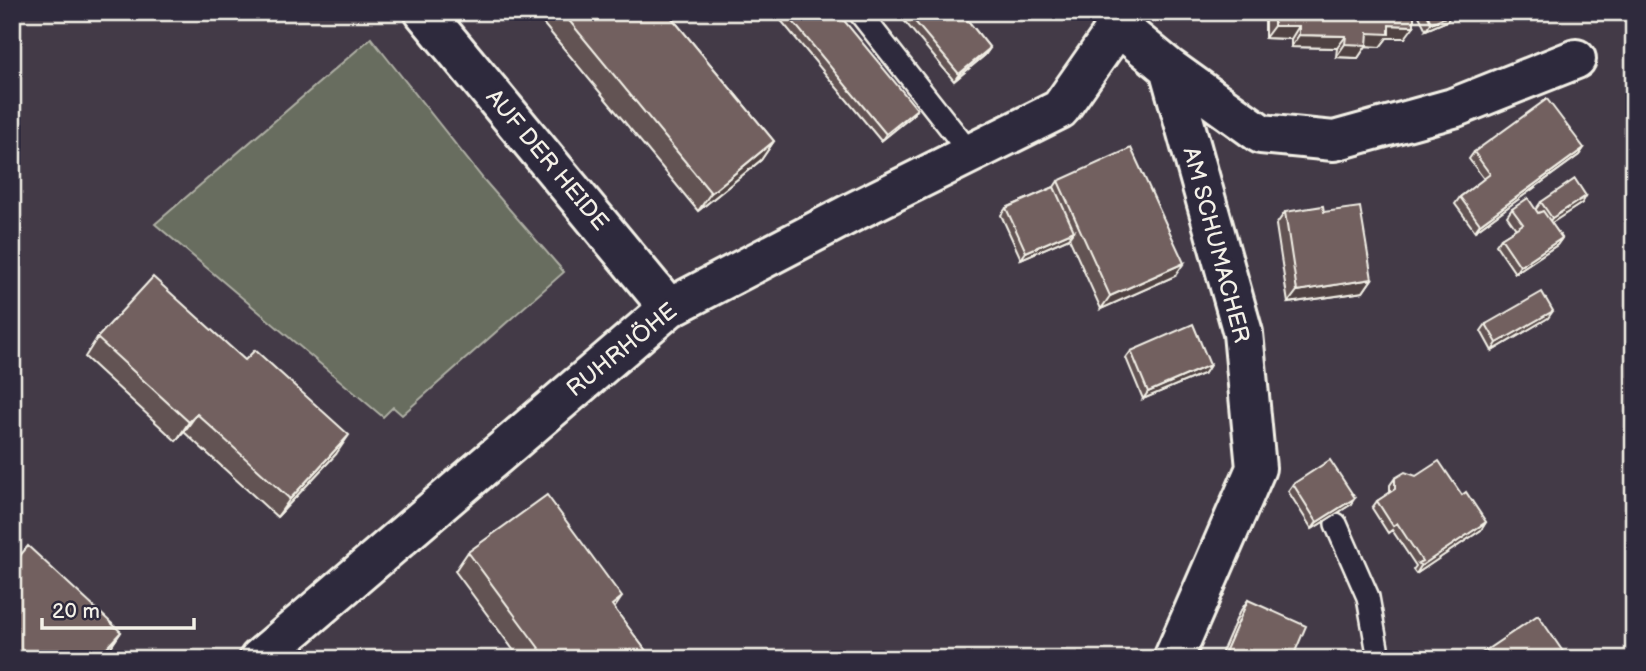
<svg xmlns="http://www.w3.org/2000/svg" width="1646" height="671" viewBox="0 0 1646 671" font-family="'Balsamiq Sans',sans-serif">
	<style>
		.green { fill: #686d5f; stroke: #aeafa4; stroke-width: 2 }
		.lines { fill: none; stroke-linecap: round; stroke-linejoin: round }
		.service-casing { stroke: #f4f1e8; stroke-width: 26 }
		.minor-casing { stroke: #f4f1e8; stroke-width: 44 }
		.service { stroke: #2f2a3d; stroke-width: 21 }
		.minor { stroke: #2f2a3d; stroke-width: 38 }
		.wall { fill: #625352; stroke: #f4f1e8; stroke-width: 2 }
		.shaded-wall { fill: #504342; stroke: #f4f1e8; stroke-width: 2 }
		.building { fill: #72605f; stroke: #f4f1e8; stroke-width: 2 }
		.labels { text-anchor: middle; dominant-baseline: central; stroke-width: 6; stroke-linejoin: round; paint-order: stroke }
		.street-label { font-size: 23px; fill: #f4f1e8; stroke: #2f2a3d }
	</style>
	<rect width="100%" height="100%" fill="#433a47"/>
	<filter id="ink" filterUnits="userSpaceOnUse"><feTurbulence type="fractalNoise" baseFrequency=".0143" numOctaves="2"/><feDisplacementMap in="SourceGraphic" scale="14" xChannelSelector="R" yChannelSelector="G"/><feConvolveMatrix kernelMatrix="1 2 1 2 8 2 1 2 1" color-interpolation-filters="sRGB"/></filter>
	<g filter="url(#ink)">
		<!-- green -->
		<path class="green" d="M 371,38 L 484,180 L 564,272 L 402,415 L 393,407 L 383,417 L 155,224 Z"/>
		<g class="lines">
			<!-- service casing -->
			<g class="service-casing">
				<path id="service" d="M 859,12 L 970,153
					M 1336,524 L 1368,597 L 1379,659"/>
			</g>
			<!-- minor casing -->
			<g class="minor-casing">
				<path id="minor" d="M 424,12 L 669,308
					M 1108,12 L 1118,26 L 1169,68 L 1261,134 L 1334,141 L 1453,108 L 1576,59
					M 1169,68 L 1243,333 L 1256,468 L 1173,659
					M 259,659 L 669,308 L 851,213 L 1060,109 L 1118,26"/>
			</g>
			<!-- service -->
			<use href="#service" class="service"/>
			<!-- minor -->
			<use href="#minor" class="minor"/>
		</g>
		<!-- wall -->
		<path class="wall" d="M 519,12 L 667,12 L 774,141 L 761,160 L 698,211 L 537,16 L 528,23 Z
			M 774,12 L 837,12 L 912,116 L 881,141 Z
			M 897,12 L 961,12 L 990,48 L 985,55 L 954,81 Z
			M 1265,12 L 1414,12 L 1405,38 L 1387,38 L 1380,47 L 1366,46 L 1358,58 L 1336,57 L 1337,48 L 1291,47 L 1291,39 L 1265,38 Z
			M 1417,12 L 1451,12 L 1447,21 L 1426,30 Z
			M 1584,148 L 1579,155 L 1475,231 L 1455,204 L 1460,197 L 1484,179 L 1469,159 L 1474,152 Z
			M 1058,181 L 1175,276 L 1101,309 L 1069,238 L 1021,259 L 1001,215 L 1006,208 L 1054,187 Z
			M 1586,196 L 1582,203 L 1551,223 L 1562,238 L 1557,245 L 1515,273 L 1496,245 L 1501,238 L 1516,229 L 1507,216 L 1512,209 L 1536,209 L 1541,202 Z
			M 1285,212 L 1324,212 L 1372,279 L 1363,292 L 1288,303 L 1276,225 Z
			M 1548,318 L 1492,351 L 1481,331 L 1486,324 Z
			M 97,338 L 336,454 L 277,517 L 184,432 L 176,441 L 85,357 Z
			M 1131,351 L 1210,365 L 1205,373 L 1143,399 L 1126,358 Z
			M 1395,478 L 1462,495 L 1486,522 L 1481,530 L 1416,574 L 1413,570 L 1416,566 L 1392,530 L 1388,533 L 1372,508 L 1377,501 L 1390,493 L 1390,485 Z
			M 1293,484 L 1350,505 L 1312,529 L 1288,491 Z
			M 468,552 L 614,608 L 652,659 L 520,659 L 455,571 Z
			M 12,553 L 121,632 L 108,651 L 100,659 L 12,659 Z
			M 1248,600 L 1292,659 L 1219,659 L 1239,613 Z"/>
		<!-- shaded-wall -->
		<path class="shaded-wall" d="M 535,12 L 539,12 L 528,23 Z
			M 1452,14 L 1447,21 L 1426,30 L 1431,23 Z
			M 1389,25 L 1414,26 L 1405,38 L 1387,38 L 1380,47 L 1366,46 L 1358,58 L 1336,57 L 1345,44 L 1368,33 Z
			M 1274,26 L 1299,26 L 1291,39 L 1265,38 Z
			M 1299,35 L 1346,36 L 1337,48 L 1291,47 Z
			M 990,48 L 985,55 L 954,81 L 959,74 Z
			M 917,109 L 912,116 L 881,141 L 886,134 Z
			M 774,141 L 761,160 L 698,211 L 711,193 Z
			M 1584,148 L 1579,155 L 1475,231 L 1480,224 Z
			M 1586,196 L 1582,203 L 1547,226 L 1552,218 Z
			M 1074,231 L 1069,238 L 1021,259 L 1026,252 Z
			M 1562,238 L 1557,245 L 1515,273 L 1520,266 Z
			M 1184,263 L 1175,276 L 1101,309 L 1110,296 Z
			M 1372,279 L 1363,292 L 1288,303 L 1297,291 Z
			M 1553,311 L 1548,318 L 1492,351 L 1497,343 Z
			M 1210,365 L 1205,373 L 1143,399 L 1148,392 Z
			M 197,414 L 184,432 L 176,441 L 189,422 Z
			M 349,435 L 336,454 L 277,517 L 290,499 Z
			M 1355,498 L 1350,505 L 1312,529 L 1317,522 Z
			M 1486,522 L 1481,530 L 1416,574 L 1421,566 Z
			M 622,597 L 609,616 L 612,605 Z
			M 121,632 L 108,651 L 100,659 L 96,659 Z"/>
		<!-- building -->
		<path class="building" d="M 562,12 L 667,12 L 774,141 L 711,193 Z
			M 785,12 L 837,12 L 917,109 L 886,134 Z
			M 907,12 L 961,12 L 990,48 L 959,74 Z
			M 1274,12 L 1414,12 L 1414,26 L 1389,25 L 1389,34 L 1368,33 L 1367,45 L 1345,44 L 1346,36 L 1299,35 L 1299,26 L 1274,26 Z
			M 1426,12 L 1451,12 L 1452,14 L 1431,23 Z
			M 1547,99 L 1584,148 L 1480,224 L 1460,197 L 1490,174 L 1474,152 Z
			M 1131,148 L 1184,263 L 1110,296 L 1058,181 Z
			M 1575,179 L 1586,196 L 1552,218 L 1541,202 Z
			M 1054,187 L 1074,231 L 1026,252 L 1006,208 Z
			M 1528,198 L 1538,213 L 1543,211 L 1562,238 L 1520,266 L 1501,238 L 1523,224 L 1512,209 Z
			M 1323,206 L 1324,212 L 1360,207 L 1372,279 L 1297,291 L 1285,212 Z
			M 153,277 L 245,360 L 255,350 L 349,435 L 290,499 L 197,414 L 189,422 L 97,338 Z
			M 1542,292 L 1553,311 L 1497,343 L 1486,324 Z
			M 1193,324 L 1210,365 L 1148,392 L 1131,351 Z
			M 1330,460 L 1355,498 L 1317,522 L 1293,484 Z
			M 1439,461 L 1462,495 L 1466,492 L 1486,522 L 1421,566 L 1418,563 L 1422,561 L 1397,523 L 1393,526 L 1377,501 L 1395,489 L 1395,478 L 1405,472 L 1416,476 Z
			M 547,495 L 622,597 L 612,605 L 652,659 L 538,659 L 544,655 L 468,552 Z
			M 28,546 L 121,632 L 96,659 L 27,659 L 12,645 L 12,553 L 18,558 Z
			M 1248,600 L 1306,626 L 1292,659 L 1222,659 Z
			M 1538,615 L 1568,659 L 1473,659 Z"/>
	</g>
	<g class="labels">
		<!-- street labels -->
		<g class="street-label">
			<text transform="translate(547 160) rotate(50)">AUF DER HEIDE</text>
			<text transform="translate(1216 245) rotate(75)">AM SCHUMACHER</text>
			<text transform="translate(622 350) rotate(-39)">RUHRHÖHE</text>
		</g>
	</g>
	<!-- margin -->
	<rect width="1646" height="671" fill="none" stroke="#2f2a3d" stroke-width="42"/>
	<rect x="21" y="21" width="1604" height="629" fill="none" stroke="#f4f1e8" stroke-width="2.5" filter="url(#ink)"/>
	<!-- scale -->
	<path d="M42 618v10h152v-10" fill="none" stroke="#f4f1e8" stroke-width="3.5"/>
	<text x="52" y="618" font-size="21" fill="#f4f1e8" stroke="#2f2a3d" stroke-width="5" paint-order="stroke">20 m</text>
</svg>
